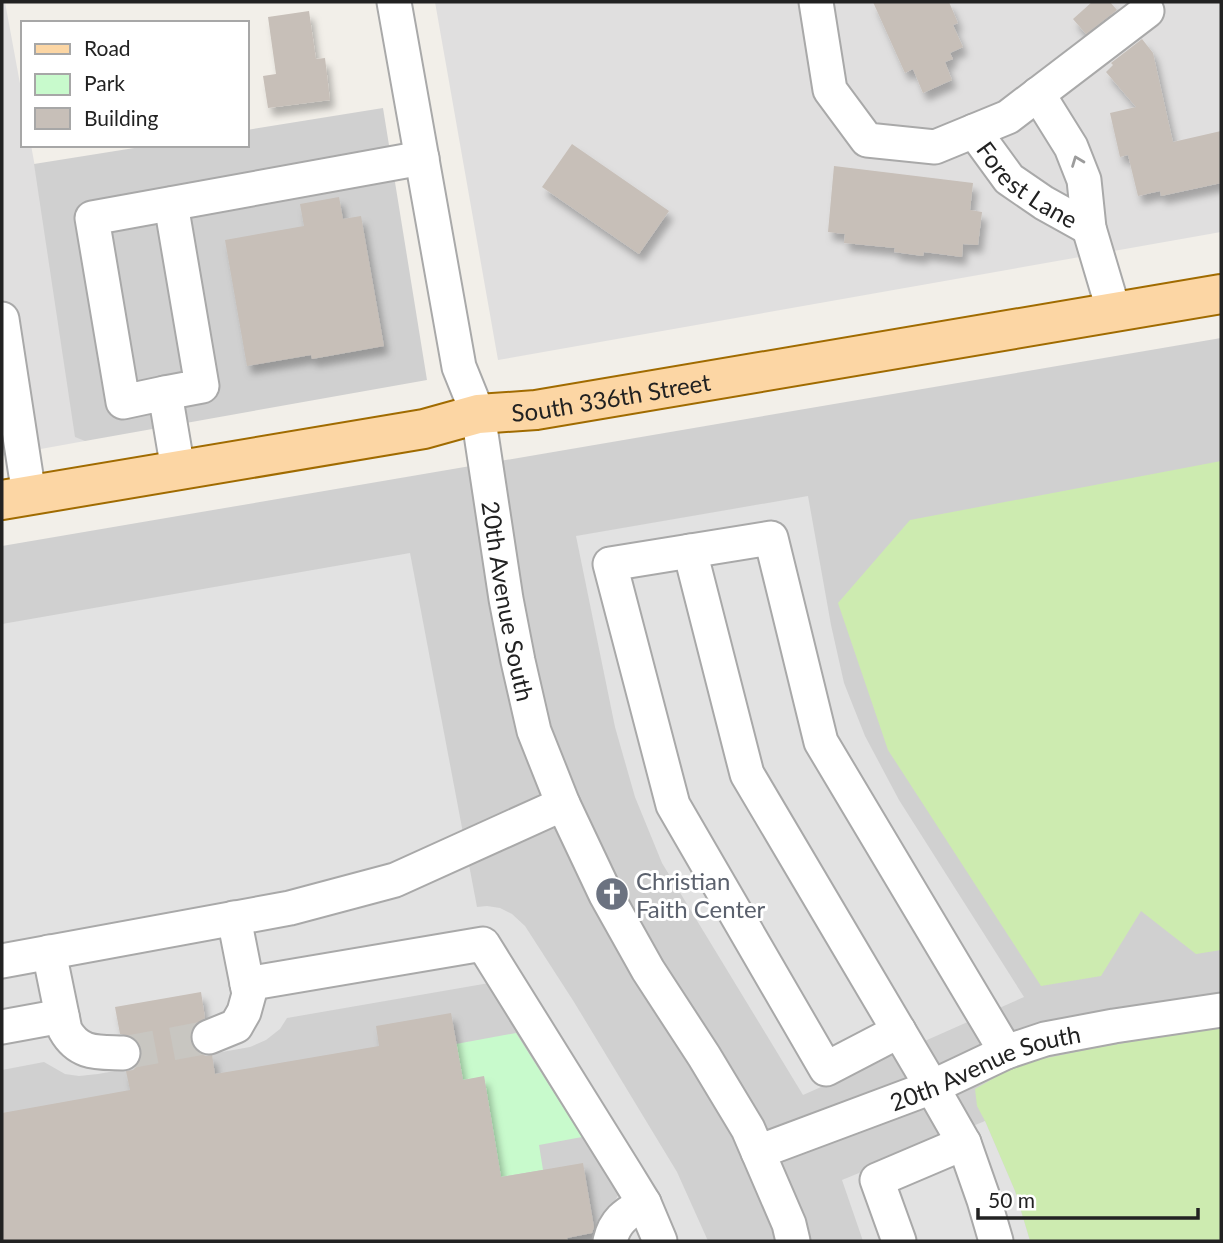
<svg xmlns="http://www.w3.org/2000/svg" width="1223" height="1243" viewBox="0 0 1223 1243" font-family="Lato,sans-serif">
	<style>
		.residential { fill: #e0dfdf }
		.religious { fill: #d0d0d0 }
		.grass { fill: #cdebb0 }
		.park { fill: #c8facc }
		.parking { fill: #e2e2e2 }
		.building { fill: #c7bfb8; filter: url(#shadow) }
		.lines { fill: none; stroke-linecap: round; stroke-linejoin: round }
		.minor-tunnel { stroke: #c8c6c1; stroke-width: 33; stroke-dasharray: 33 17; stroke-linecap: butt }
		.minor-casing { stroke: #a9a9a9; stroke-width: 37 }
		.major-casing { stroke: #a06b00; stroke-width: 42 }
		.minor { stroke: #fff; stroke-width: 33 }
		.major { stroke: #fcd6a4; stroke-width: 38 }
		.oneway { stroke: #9c9c9c }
		.labels { text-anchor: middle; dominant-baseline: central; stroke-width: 6; stroke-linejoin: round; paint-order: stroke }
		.street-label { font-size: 24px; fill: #222; stroke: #fff }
		.worship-label { font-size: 24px; fill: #5b616d; stroke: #fff; text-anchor: start }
	</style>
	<defs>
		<filter id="shadow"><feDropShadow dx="4.5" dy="8" stdDeviation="3.5" flood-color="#0004"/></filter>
	</defs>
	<rect width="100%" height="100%" fill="#f2efe9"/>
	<!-- residential -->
	<path class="residential" d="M 2,2 L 5,2 L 23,100 L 23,145 L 31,145 L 85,441 L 2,456 Z
		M 435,2 L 1221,2 L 1221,232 L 498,360 Z"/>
	<!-- religious -->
	<path class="religious" d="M 383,108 L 427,380 L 85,441 L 75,437 L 34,164 L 153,145 L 247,145 L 247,130 Z
		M 1221,338 L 1221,1241 L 2,1241 L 2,546 Z"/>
	<!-- grass -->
	<path class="grass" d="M 1221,461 L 1221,950 L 1196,954 L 1141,911 L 1101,976 L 1041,986 L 888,750 L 838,603 L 910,520 Z
		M 1221,1026 L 1221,1241 L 1030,1241 L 1015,1191 L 985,1121 L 977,1106 L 975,1089 L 1017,1065 L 1028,1062 L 1090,1049 Z"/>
	<!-- park -->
	<path class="park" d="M 516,1033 L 582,1137 L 539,1145 L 543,1170 L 501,1177 L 484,1077 L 463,1080 L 456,1044 Z"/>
	<!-- parking -->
	<path class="parking" d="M 808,496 L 831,625 L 844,683 L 865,736 L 899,800 L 1024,997 L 803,1095 L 662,863 L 635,797 L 615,727 L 576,536 Z
		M 410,553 L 477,907 L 487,906 L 500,908 L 512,914 L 525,926 L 574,1002 L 677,1172 L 708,1241 L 600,1241 L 611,1208 L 621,1190 L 495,982 L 287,1018 L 280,1029 L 266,1040 L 250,1047 L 98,1074 L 79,1076 L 65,1074 L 44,1062 L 2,1070 L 2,624 Z
		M 985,1121 L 1015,1191 L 1030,1241 L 863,1241 L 842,1180 Z"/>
	<!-- building -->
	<path class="building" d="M 873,2 L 949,2 L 958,23 L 953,25 L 963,47 L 950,53 L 953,59 L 945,62 L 952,80 L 923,93 L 913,69 L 905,73 Z
		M 1092,2 L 1110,2 L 1117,10 L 1086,34 L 1073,19 Z
		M 309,11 L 316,59 L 325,58 L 330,100 L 268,108 L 263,76 L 276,74 L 268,17 Z
		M 1142,39 L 1153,53 L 1173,142 L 1221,131 L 1221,183 L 1161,196 L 1160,191 L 1138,196 L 1128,155 L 1120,157 L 1110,113 L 1136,107 L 1106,72 L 1113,65 L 1111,63 Z
		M 572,144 L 669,211 L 639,254 L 542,187 Z
		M 834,166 L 973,183 L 970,210 L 982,212 L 978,245 L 963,244 L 962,257 L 924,252 L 923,256 L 894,252 L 895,248 L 844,243 L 845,234 L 828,232 Z
		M 339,197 L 343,219 L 361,216 L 384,346 L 312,359 L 311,355 L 247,366 L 225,240 L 304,226 L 300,204 Z
		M 201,992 L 205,1018 L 193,1026 L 190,1034 L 191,1044 L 198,1053 L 206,1056 L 212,1055 L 215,1074 L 379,1046 L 376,1026 L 451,1013 L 463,1080 L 484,1076 L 501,1177 L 583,1163 L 594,1227 L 592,1233 L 567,1238 L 568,1241 L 2,1241 L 2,1113 L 130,1090 L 126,1071 L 133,1070 L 139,1064 L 142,1053 L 140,1044 L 134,1037 L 120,1034 L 115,1007 Z"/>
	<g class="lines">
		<!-- minor-tunnel -->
		<path class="minor-tunnel" d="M 123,1053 L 209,1037"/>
		<!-- minor casing -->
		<g class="minor-casing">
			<g id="minor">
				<path id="s1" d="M 394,2 L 459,367 L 478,414 L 506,599 L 518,661 L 534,731 L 563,804 L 606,895 L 648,970 L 704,1056 L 748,1129 L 789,1224 L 793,1241"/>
				<path d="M 816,2 L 830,90 L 867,140 L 935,147 L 1008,117 L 1147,11"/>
				<path d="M 1038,94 L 1071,147 L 1084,180 L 1089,228 L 1114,312"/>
				<path id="s2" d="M 974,131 L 1009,179 L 1044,203 L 1089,228"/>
				<path d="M 2,319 L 29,495"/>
				<path d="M 165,393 L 202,386 L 171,204"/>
				<path d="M 178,470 L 165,393 L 123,402 L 92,218 L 422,158"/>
				<path d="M 690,551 L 747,774 L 932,1087 L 964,1143 L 984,1200 L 996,1241"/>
				<path d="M 49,952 L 65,1030 C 79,1055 98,1052 123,1053"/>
				<path d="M 2,961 L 290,908 L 395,880 L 563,804"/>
				<path d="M 247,984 L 483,944 L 625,1172 L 644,1203 L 660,1241"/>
				<path d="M 2,1027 L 62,1016"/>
				<path d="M 899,1031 L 826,1069 L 673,805 L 610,564 L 771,538 L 821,742 L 1006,1052"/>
				<path d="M 209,1037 L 236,1026 L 244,1012 L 249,994 L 234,918"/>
				<path id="s3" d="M 758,1152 L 932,1087 L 1006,1052 L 1045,1039 L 1114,1026 L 1221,1010"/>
				<path d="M 610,1241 C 615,1220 626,1214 644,1203"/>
				<path d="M 899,1241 L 877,1180 L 964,1143"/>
			</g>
		</g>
		<!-- major casing -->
		<g class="major-casing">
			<g id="major">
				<path id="s4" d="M 2,500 L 424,429 L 478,414 L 536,410 L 1221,294"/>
			</g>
		</g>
		<!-- minor -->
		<use href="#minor" class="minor"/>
		<!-- major -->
		<use href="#major" class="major"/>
	</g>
	<!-- one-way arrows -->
	<defs><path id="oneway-chevron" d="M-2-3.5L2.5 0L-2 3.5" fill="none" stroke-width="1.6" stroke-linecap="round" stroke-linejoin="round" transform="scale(1.75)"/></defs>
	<use class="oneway" href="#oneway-chevron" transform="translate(1077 161) rotate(-111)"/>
	<!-- icons -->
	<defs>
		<g id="church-disc" transform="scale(1.75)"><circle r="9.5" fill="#6b7280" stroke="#fff"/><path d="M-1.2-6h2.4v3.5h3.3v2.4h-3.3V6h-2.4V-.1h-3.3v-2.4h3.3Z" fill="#fff"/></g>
	</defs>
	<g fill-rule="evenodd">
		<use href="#church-disc" x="612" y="894"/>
	</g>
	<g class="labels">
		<!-- street labels -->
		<g class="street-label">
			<text stroke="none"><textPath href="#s2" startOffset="77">Forest Lane</textPath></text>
			<text stroke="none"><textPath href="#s4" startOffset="618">South 336th Street</textPath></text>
			<text stroke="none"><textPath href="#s1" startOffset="611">20th Avenue South</textPath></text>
			<text stroke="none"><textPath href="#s3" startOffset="243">20th Avenue South</textPath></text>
		</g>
		<!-- worship labels -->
		<g class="worship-label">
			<text x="636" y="880">Christian<tspan x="636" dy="28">Faith Center</tspan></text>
		</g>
	</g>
	<!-- border -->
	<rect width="1223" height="1243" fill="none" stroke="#222222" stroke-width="7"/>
	<!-- legend -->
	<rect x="21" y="21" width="228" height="126" fill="#ffffff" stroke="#a7a7a7" stroke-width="2"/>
	<rect x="35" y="44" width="35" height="10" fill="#fcd6a4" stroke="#a7a7a7" stroke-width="2"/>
	<text x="84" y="56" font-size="21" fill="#222222">Road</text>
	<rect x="35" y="74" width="35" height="21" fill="#c8facc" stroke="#a7a7a7" stroke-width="2"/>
	<text x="84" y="91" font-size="21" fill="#222222">Park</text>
	<rect x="35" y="108" width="35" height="21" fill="#c7bfb8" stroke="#a7a7a7" stroke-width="2"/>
	<text x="84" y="126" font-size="21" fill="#222222">Building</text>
	<!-- scale -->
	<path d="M978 1208v10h220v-10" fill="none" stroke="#222222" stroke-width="3.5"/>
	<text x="988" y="1208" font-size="21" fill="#222222" stroke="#ffffff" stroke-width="5" paint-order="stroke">50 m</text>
</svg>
